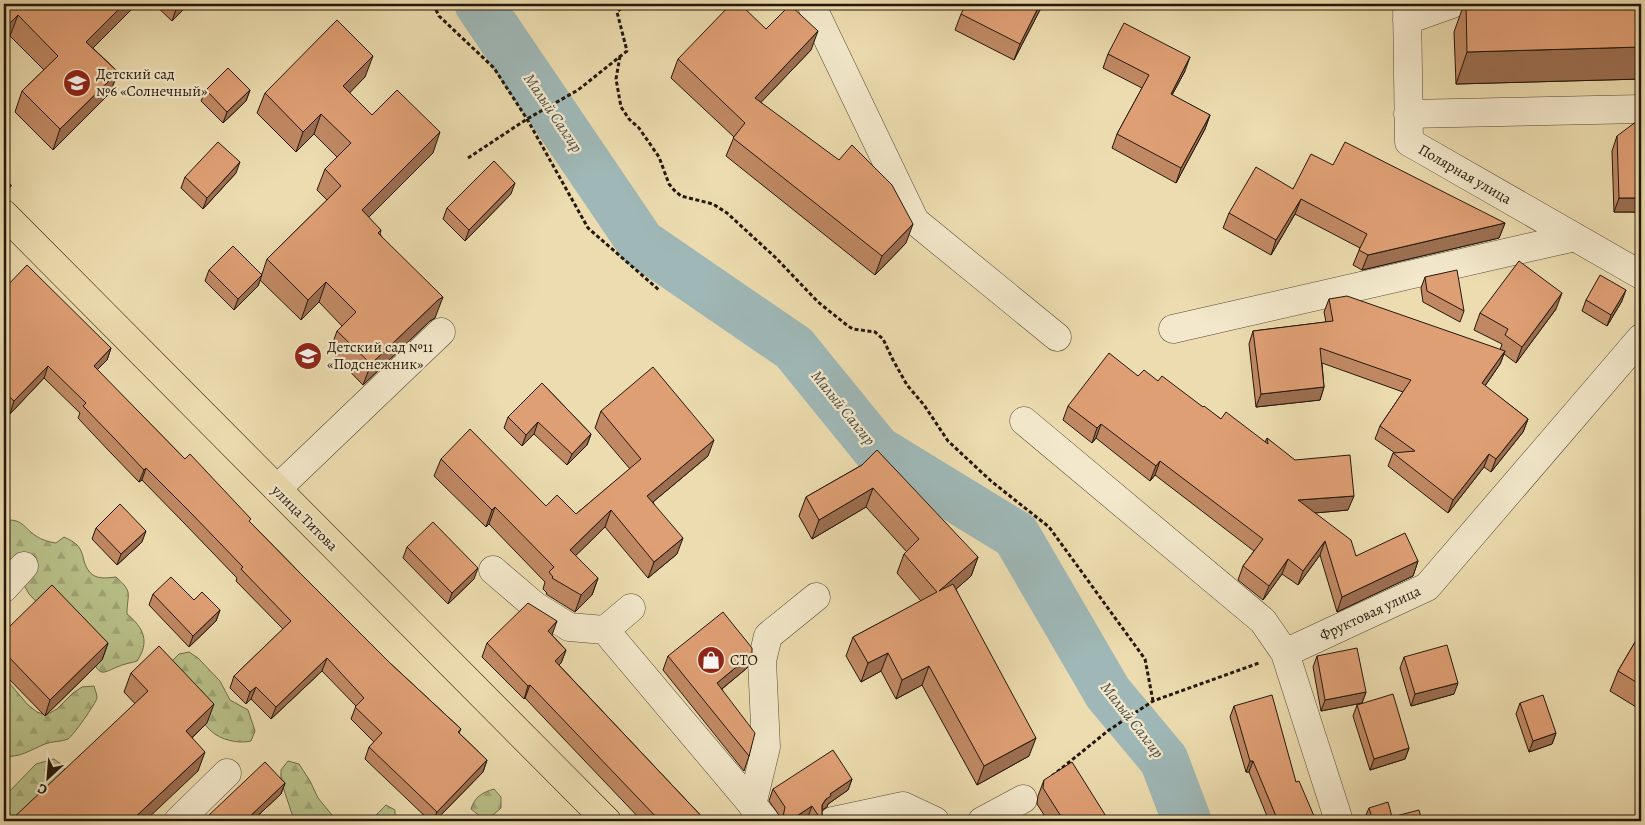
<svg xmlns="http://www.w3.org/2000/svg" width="1645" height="825" viewBox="0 0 1645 825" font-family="Alegreya,serif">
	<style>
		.forest { fill: url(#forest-firs); stroke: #6e6c4a }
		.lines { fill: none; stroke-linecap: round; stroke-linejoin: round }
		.river { stroke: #9fb8b7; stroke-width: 49 }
		.minor-casing { stroke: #564834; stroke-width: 29 }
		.major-casing { stroke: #24170b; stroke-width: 29 }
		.path { stroke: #24170b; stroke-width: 3; stroke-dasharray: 4 2.5; stroke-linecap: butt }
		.minor { stroke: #f3e8cb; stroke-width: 28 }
		.major { stroke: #ecdcaf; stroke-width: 28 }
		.wall { fill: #c08964; stroke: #24170b }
		.shaded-wall { fill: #9c6f51; stroke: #24170b }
		.building { fill: #df9f74; stroke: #24170b }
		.labels { text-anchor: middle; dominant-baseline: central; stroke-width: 4.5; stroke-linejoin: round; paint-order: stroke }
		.poi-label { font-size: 15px; fill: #24170b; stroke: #f3e8cb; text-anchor: start }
		.street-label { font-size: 15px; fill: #24170b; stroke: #f3e8cb }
		.water-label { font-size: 16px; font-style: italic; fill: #4f4f47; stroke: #f3e8cb }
	</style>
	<defs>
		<pattern id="forest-firs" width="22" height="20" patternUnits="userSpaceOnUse" patternTransform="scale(1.25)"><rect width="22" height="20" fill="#b9c089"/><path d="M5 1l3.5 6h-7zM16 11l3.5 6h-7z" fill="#9fa475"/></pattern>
	</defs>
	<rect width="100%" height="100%" fill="#ecdcaf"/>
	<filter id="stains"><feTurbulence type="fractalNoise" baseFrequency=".004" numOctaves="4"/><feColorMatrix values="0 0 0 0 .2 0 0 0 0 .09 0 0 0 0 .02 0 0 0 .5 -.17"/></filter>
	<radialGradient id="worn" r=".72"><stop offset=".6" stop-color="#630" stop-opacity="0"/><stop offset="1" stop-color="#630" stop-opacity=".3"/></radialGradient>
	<!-- forest -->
	<path class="forest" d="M 4,520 C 23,519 22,526 36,536 C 42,540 49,542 56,543 L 64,537 C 70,540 77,543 80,549 C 82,552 83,557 84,561 C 90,579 99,579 116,577 C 134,593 127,593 127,614 C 144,628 150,642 137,661 C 131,663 123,664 117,667 C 101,674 101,676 91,659 L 29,594 C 21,581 18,567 6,558 L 4,559 Z
		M 189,652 L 198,658 L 220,681 L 230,700 L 248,710 L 255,731 L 251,741 C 238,744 221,740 211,731 C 195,716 181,682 171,662 L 179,654 Z
		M 4,677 L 28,705 L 37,712 L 46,715 L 57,709 L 73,693 L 82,687 L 94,686 C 95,690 97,694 97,698 C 96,703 73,736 68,739 C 61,742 52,741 45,744 C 30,750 20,758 4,756 Z
		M 54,759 L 62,765 L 68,775 L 34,821 L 4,821 L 4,797 L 36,764 Z
		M 288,761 L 299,764 L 310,781 L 318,798 L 337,821 L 300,821 L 292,814 L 281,781 L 281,770 Z
		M 494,789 L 501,797 L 501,808 L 493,815 L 481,817 L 471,809 C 475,797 481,793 494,789 Z
		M 386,805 L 395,810 L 395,821 L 370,821 Z"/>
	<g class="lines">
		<!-- river -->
		<path class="river" d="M 479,4 L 641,243 L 794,348 L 877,450 L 1016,535 L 1108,693 L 1164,760 L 1187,821"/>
		<!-- minor casing -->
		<g class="minor-casing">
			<path id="minor" d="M 811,4 L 915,221 L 1057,337
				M 1407,4 L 1409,142 L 1641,275
				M 1407,20 L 1452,4
				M 1408,114 L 1641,109
				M 1173,329 L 1575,237
				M 1024,421 L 1263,621 L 1285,653
				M 277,489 L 441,332
				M 493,570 L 535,606 L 569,627 L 605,630
				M 4,588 L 24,566
				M 631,608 L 605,630 L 766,821
				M 752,805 L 766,747 L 762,661 L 768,636 L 816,597
				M 178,821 L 227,773
				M 833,821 L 903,806 L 935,821
				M 982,821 L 1023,799
				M 1339,821 L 1285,653 L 1427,587 L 1641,338"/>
		</g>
		<!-- major casing -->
		<g class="major-casing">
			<path id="major" d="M 4,214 L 607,821"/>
		</g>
		<!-- path -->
		<path class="path" d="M 433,4 L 439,16 L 494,68 L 527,119 L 588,228 L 659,290
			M 620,56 L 616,79 L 621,107 L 629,119 L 639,128 L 659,157 L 669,184 L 674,190 L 681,196 L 713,204 L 727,213 L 776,258 L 818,302 L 848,326 L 853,329 L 875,332 L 883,339 L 893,360 L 907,385 L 924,405 L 948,441 L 991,481 L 1049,527 L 1145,659 L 1153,701
			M 468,158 L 527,119 L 578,90 L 627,51 L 617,12 L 626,4
			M 4,179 L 12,188
			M 1052,776 L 1109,730 L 1153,701 L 1259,663"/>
		<!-- minor -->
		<use href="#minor" class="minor"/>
		<!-- major -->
		<use href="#major" class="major"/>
	</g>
	<!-- wall -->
	<path class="wall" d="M 4,4 L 137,4 L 93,48 L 118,72 L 110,93 L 53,150 L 15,112 L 22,91 L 44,70 L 10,36 L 4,42 Z
		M 154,4 L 189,4 L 172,21 Z
		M 1043,4 L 1014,60 L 955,30 L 961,14 Z
		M 1464,4 L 1641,4 L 1641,79 L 1456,84 L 1454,32 Z
		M 766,29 L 811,50 L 761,102 L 906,243 L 875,275 L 726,156 L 734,137 L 671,78 L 678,59 Z
		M 1108,54 L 1185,71 L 1172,95 L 1210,115 L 1205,129 L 1176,183 L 1112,148 L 1117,134 L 1142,88 L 1103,68 Z
		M 365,77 L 349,93 L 372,115 L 433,153 L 368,217 L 381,230 L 380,234 L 435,318 L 430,321 L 363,385 L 330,351 L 337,331 L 342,326 L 319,302 L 301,320 L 260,280 L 258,286 L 234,310 L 205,281 L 209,270 L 262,274 L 267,259 L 327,200 L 317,190 L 325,169 L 337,157 L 314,134 L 296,152 L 257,113 L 265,93 Z
		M 206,90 L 250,90 L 246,101 L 223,123 L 201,101 Z
		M 1617,136 L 1641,212 L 1614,212 L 1612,151 Z
		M 1333,165 L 1505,223 L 1499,238 L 1362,270 L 1353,265 L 1360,248 L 1295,214 L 1271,255 L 1223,228 L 1229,213 L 1293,189 Z
		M 236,173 L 203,209 L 181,188 L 185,177 Z
		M 511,194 L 465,241 L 443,219 L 447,208 Z
		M 1425,277 L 1464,311 L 1460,322 L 1423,302 L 1421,288 Z
		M 4,289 L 111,348 L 107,360 L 97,370 L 185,459 L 250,522 L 300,573 L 390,663 L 461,729 L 459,733 L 487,760 L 483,772 L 435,821 L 430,821 L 365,759 L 369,747 L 374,742 L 351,719 L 356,706 L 322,671 L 271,719 L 251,699 L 246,704 L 230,688 L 234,676 L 283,629 L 236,581 L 237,578 L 184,523 L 142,480 L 139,482 L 109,451 L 78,418 L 80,413 L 44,378 L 10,414 L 4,408 Z
		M 1329,299 L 1500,350 L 1502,344 L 1474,330 L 1480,313 L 1556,309 L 1516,363 L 1504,354 L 1500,364 L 1485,386 L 1528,419 L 1523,432 L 1491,472 L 1484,467 L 1448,513 L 1388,466 L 1393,453 L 1395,453 L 1375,439 L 1380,426 L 1403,392 L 1322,363 L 1324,387 L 1320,400 L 1256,407 L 1249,344 L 1253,331 L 1326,322 L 1324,312 Z
		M 1586,300 L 1622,301 L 1607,326 L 1582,311 Z
		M 1138,376 L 1158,381 L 1203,407 L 1221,419 L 1265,442 L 1267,438 L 1348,510 L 1314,513 L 1356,556 L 1418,561 L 1413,576 L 1337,612 L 1320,555 L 1298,585 L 1282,574 L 1263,600 L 1238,580 L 1243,566 L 1254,551 L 1155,475 L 1150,481 L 1096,438 L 1092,443 L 1063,420 L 1068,406 Z
		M 542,383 L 591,434 L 587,445 L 567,465 L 534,434 L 522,446 L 504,428 L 508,417 Z
		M 601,411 L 708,456 L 653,502 L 677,554 L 648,578 L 605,527 L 575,556 L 598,578 L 592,595 L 575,612 L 546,594 L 547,593 L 543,589 L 545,582 L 489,524 L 486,527 L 434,476 L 441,459 L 546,506 L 576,514 L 630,469 L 595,428 Z
		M 862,465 L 978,557 L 971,576 L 956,589 L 1029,756 L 977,785 L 922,685 L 896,699 L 881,671 L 861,682 L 846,656 L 853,637 L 921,601 L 897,573 L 904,554 L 907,552 L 866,507 L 812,539 L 799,516 L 806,497 Z
		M 96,528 L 142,542 L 117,565 L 92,539 Z
		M 407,547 L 474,579 L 448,604 L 403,558 Z
		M 153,594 L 194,600 L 220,610 L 216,621 L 189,647 L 149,605 Z
		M 4,632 L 108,643 L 102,660 L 45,716 L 4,674 Z
		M 1641,632 L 1641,710 L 1610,691 L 1618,671 Z
		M 552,635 L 566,650 L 561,663 L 559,665 L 705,820 L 705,821 L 642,821 L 525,698 L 524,699 L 482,657 L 487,643 Z
		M 752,654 L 747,668 L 722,689 L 749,756 L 744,771 L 663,670 L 668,656 Z
		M 1317,656 L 1366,692 L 1362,703 L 1321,711 L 1313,667 Z
		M 1404,657 L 1454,694 L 1411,706 L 1400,668 Z
		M 131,673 L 207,723 L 192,738 L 198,771 L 124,692 Z
		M 1520,703 L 1556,733 L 1552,744 L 1529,752 L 1516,714 Z
		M 1357,705 L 1409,748 L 1405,759 L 1370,770 L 1353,716 Z
		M 1234,706 L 1296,782 L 1312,821 L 1269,821 L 1249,772 L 1246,772 L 1230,717 Z
		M 852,779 L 848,790 L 828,804 L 827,807 L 822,810 L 822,814 L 825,820 L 827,821 L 810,821 L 808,817 L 802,821 L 781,821 L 781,818 L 769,801 L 773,789 Z
		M 1044,780 L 1109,821 L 1048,821 L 1037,804 L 1038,796 Z
		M 285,783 L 281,794 L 252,821 L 206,821 L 208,816 Z
		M 1369,808 L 1392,817 L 1422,821 L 1367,821 L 1365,817 Z"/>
	<!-- shaded-wall -->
	<path class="shaded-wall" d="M 124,4 L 137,4 L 79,62 L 86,42 Z
		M 178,4 L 189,4 L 172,21 Z
		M 1040,4 L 1043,4 L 1014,60 L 1020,44 Z
		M 18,15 L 10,36 L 4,42 L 4,29 Z
		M 818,31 L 811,50 L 748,116 L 755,98 Z
		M 1641,47 L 1641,79 L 1456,84 L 1467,52 Z
		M 373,56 L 365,77 L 336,107 L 343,86 Z
		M 1190,57 L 1185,71 L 1165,108 L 1171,94 Z
		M 118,72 L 110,93 L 53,150 L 60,129 Z
		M 250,90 L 246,101 L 223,123 L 227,112 Z
		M 321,114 L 314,134 L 296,152 L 303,132 Z
		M 1210,115 L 1205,129 L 1176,183 L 1181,168 Z
		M 440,132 L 433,153 L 355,231 L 362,210 Z
		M 240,162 L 236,173 L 203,209 L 207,198 Z
		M 515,183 L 511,194 L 465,241 L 469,230 Z
		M 1619,198 L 1641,198 L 1641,212 L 1614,212 Z
		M 1301,199 L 1295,214 L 1271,255 L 1276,240 Z
		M 1505,223 L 1499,238 L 1362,270 L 1368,255 Z
		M 913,224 L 906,243 L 875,275 L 882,256 Z
		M 262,275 L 258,286 L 234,310 L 238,299 Z
		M 326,282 L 319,302 L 301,320 L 308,300 Z
		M 1626,290 L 1622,301 L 1607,326 L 1611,315 Z
		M 1562,293 L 1556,309 L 1516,363 L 1522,347 Z
		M 443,297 L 435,318 L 430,321 L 363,385 L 371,364 L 438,300 Z
		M 111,348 L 107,360 L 89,378 L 94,366 Z
		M 1505,351 L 1500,364 L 1478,396 L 1482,383 Z
		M 48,366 L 44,378 L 10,414 L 14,401 Z
		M 1324,387 L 1320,400 L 1256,407 L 1261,394 Z
		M 1528,419 L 1523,432 L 1491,472 L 1496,459 Z
		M 538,422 L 534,434 L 522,446 L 526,435 Z
		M 1101,424 L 1096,438 L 1092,443 L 1097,428 Z
		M 591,434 L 587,445 L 567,465 L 572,454 Z
		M 714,440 L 708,456 L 641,512 L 647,496 Z
		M 1489,454 L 1484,467 L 1448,513 L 1453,500 Z
		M 1160,461 L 1155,475 L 1150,481 L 1156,466 Z
		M 146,468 L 142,480 L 139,482 L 144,470 Z
		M 873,488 L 866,507 L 812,539 L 819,520 Z
		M 1354,496 L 1348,510 L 1292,515 L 1298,500 Z
		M 495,507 L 489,524 L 486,527 L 492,510 Z
		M 611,510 L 605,527 L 564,567 L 570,550 Z
		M 146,531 L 142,542 L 117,565 L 121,554 Z
		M 683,538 L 677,554 L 648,578 L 654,562 Z
		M 1325,541 L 1320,555 L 1298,585 L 1303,571 Z
		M 978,557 L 971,576 L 932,610 L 939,591 Z
		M 1288,559 L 1282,574 L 1263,600 L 1269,586 Z
		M 1418,561 L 1413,576 L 1337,612 L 1342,597 Z
		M 478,568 L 474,579 L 448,604 L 452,593 Z
		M 598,578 L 592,595 L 575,612 L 581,595 Z
		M 220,610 L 216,621 L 189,647 L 193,636 Z
		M 557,621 L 552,635 L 543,644 L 548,631 Z
		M 108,643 L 102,660 L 45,716 L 50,700 Z
		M 566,650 L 561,663 L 550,674 L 555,661 Z
		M 888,653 L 881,671 L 861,682 L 868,663 Z
		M 752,654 L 747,668 L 712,697 L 717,683 Z
		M 327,658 L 322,671 L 271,719 L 276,707 Z
		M 929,666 L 922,685 L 896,699 L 902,680 Z
		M 1458,683 L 1454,694 L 1411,706 L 1415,694 Z
		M 530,685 L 525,698 L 524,699 L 528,686 Z
		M 256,687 L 251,699 L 246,704 L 250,692 Z
		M 1366,692 L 1362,703 L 1321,711 L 1325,700 Z
		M 214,704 L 207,723 L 179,750 L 186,731 Z
		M 1556,733 L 1552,744 L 1529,752 L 1533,741 Z
		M 1036,738 L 1029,756 L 977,785 L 984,766 Z
		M 1409,748 L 1405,759 L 1370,770 L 1374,759 Z
		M 205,752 L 198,771 L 145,821 L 131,821 Z
		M 487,760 L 483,772 L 435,821 L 433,821 L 437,812 Z
		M 1250,761 L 1253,761 L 1249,772 L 1246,772 Z
		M 852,779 L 848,790 L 828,804 L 827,807 L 822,810 L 822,805 L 830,794 Z
		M 285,783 L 281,794 L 252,821 L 245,821 Z
		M 812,806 L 808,817 L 802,821 L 789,821 Z
		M 1314,816 L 1312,821 L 1300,821 Z"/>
	<!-- building -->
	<path class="building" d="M 4,4 L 124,4 L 86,42 L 118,72 L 60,129 L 22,91 L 58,56 L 18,15 L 4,29 Z
		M 731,4 L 740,4 L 766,29 L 790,5 L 818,31 L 755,98 L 839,160 L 852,145 L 892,185 L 913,224 L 882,256 L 733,138 L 745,123 L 678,59 Z
		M 966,4 L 1040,4 L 1020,44 L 961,14 Z
		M 1466,4 L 1641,4 L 1641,47 L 1467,52 Z
		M 337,20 L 373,56 L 343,86 L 372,115 L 397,90 L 440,132 L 362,210 L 381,230 L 378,233 L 443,297 L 438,300 L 371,364 L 337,331 L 356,312 L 326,282 L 308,300 L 267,259 L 341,186 L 325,169 L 351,143 L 321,114 L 303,132 L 265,93 Z
		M 1124,23 L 1190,57 L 1171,94 L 1210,115 L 1181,168 L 1117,134 L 1149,75 L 1108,54 Z
		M 228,68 L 250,90 L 227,112 L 206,90 Z
		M 1641,118 L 1641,198 L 1619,198 L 1617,136 Z
		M 218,142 L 240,162 L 207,198 L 185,177 Z
		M 1345,142 L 1505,223 L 1368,255 L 1359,250 L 1367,234 L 1301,199 L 1276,240 L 1229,213 L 1256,167 L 1293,189 L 1311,154 L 1333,165 Z
		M 494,161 L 515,183 L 469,230 L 447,208 Z
		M 233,246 L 262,275 L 238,299 L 209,270 Z
		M 1519,261 L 1562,293 L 1522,347 L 1505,335 L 1508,329 L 1480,313 Z
		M 27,265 L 111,348 L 94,366 L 185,459 L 190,454 L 251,519 L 249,521 L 300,573 L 390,663 L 461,729 L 458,732 L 487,760 L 437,812 L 369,747 L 382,733 L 355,707 L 364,698 L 327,658 L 276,707 L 256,687 L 250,692 L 234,676 L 291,621 L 241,569 L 243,567 L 189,511 L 146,468 L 144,470 L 114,438 L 83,406 L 86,403 L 48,366 L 14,401 L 4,392 L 4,289 Z
		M 1457,270 L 1464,311 L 1427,291 L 1425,277 Z
		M 1600,275 L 1626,290 L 1611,315 L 1586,300 Z
		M 1347,296 L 1505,351 L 1482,383 L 1528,419 L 1496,459 L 1489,454 L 1453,500 L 1393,453 L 1415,451 L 1380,426 L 1411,380 L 1320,348 L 1324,387 L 1261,394 L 1253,331 L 1333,321 L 1329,299 Z
		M 1109,353 L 1138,376 L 1144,370 L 1158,381 L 1162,376 L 1203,407 L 1204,406 L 1221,419 L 1226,412 L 1268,444 L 1267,438 L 1295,460 L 1350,455 L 1354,496 L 1298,500 L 1351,540 L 1356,556 L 1405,533 L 1418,561 L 1342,597 L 1325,541 L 1303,571 L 1288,559 L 1269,586 L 1243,566 L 1263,539 L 1160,461 L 1156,466 L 1101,424 L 1097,428 L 1068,406 Z
		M 653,367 L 714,440 L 647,496 L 683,538 L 654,562 L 611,510 L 570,550 L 598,578 L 581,595 L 552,578 L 553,577 L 549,572 L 554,567 L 495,507 L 492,510 L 441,459 L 470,429 L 546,506 L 557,495 L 576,514 L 641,459 L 601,411 Z
		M 542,383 L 591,434 L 572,454 L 538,422 L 526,435 L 508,417 Z
		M 877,450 L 978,557 L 939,591 L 953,584 L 1036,738 L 984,766 L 929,666 L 902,680 L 888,653 L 868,663 L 853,637 L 937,592 L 904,554 L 919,539 L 873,488 L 819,520 L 806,497 L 862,465 Z
		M 120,504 L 146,531 L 121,554 L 96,528 Z
		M 433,522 L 478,568 L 452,593 L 407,547 Z
		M 171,577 L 194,600 L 202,592 L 220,610 L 193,636 L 153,594 Z
		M 52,585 L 108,643 L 50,700 L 4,652 L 4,632 Z
		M 528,603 L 557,621 L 548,631 L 566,650 L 555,661 L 705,820 L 704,821 L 660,821 L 530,685 L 528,686 L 487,643 Z
		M 723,612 L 752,648 L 752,654 L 717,683 L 755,733 L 749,756 L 668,656 Z
		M 1641,632 L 1641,685 L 1618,671 Z
		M 1447,645 L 1458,683 L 1415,694 L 1404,657 Z
		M 159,646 L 214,704 L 186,731 L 205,752 L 131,821 L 10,821 L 148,691 L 131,673 Z
		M 1357,648 L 1366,692 L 1325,700 L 1317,656 Z
		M 1393,694 L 1409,748 L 1374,759 L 1357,705 Z
		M 1272,695 L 1296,782 L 1299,781 L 1314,816 L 1300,821 L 1278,821 L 1253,761 L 1250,761 L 1234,706 Z
		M 1543,695 L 1556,733 L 1533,741 L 1520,703 Z
		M 833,750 L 852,779 L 830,794 L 831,796 L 826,799 L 822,805 L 822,814 L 825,820 L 827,821 L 822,821 L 812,806 L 789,821 L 786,821 L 783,817 L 785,807 L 773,789 Z
		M 265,762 L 285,783 L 245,821 L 212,821 L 208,816 Z
		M 1072,762 L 1109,821 L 1064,821 L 1043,788 L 1044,780 Z
		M 1388,802 L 1392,817 L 1419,810 L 1422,821 L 1373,821 L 1369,808 Z
		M 554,818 L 557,821 L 551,821 Z"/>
	<!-- icons -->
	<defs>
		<g id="school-disc" transform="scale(1.4375)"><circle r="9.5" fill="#8f2418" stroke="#f3e8cb"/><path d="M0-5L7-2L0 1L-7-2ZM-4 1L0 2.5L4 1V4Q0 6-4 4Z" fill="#fff"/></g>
		<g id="shop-disc" transform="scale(1.4375)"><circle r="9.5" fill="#8f2418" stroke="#f3e8cb"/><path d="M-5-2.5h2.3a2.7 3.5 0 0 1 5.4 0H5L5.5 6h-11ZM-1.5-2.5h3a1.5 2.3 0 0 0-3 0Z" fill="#fff"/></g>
	</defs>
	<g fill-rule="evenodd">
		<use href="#school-disc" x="77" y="83"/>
		<use href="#school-disc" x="308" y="356"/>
		<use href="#shop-disc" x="711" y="660"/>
	</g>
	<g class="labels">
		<!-- poi labels -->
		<g class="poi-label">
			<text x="96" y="74">Детский сад<tspan x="96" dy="17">№6 «Солнечный»</tspan></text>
			<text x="327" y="347">Детский сад №11<tspan x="327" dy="17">«Подснежник»</tspan></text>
			<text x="730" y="660">СТО</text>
		</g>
		<!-- street labels -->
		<g class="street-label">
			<text transform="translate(1465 174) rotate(30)">Полярная улица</text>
			<text transform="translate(305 518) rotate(45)">улица Титова</text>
			<text transform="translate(1370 613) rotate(-25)">Фруктовая улица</text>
		</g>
		<!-- water labels -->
		<g class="water-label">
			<text transform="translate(553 113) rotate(56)">Малый Салгир</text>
			<text transform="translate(843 408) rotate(51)">Малый Салгир</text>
			<text transform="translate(1132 720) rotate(52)">Малый Салгир</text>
		</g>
	</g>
	<!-- margin -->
	<rect width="1645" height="825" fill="none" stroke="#ecdcaf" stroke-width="20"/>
	<rect x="5" y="5" width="1635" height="815" fill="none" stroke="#24170b" stroke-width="2.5"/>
	<rect x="10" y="10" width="1625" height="805" fill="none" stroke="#24170b"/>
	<!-- north arrow -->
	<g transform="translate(48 778) rotate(206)" stroke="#f3e8cb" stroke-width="4" paint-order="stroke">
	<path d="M0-4L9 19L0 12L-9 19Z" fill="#24170b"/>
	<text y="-8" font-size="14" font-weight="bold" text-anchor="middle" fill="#24170b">С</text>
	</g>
	<rect width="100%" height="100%" filter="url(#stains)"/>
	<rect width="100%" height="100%" fill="url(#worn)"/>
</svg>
